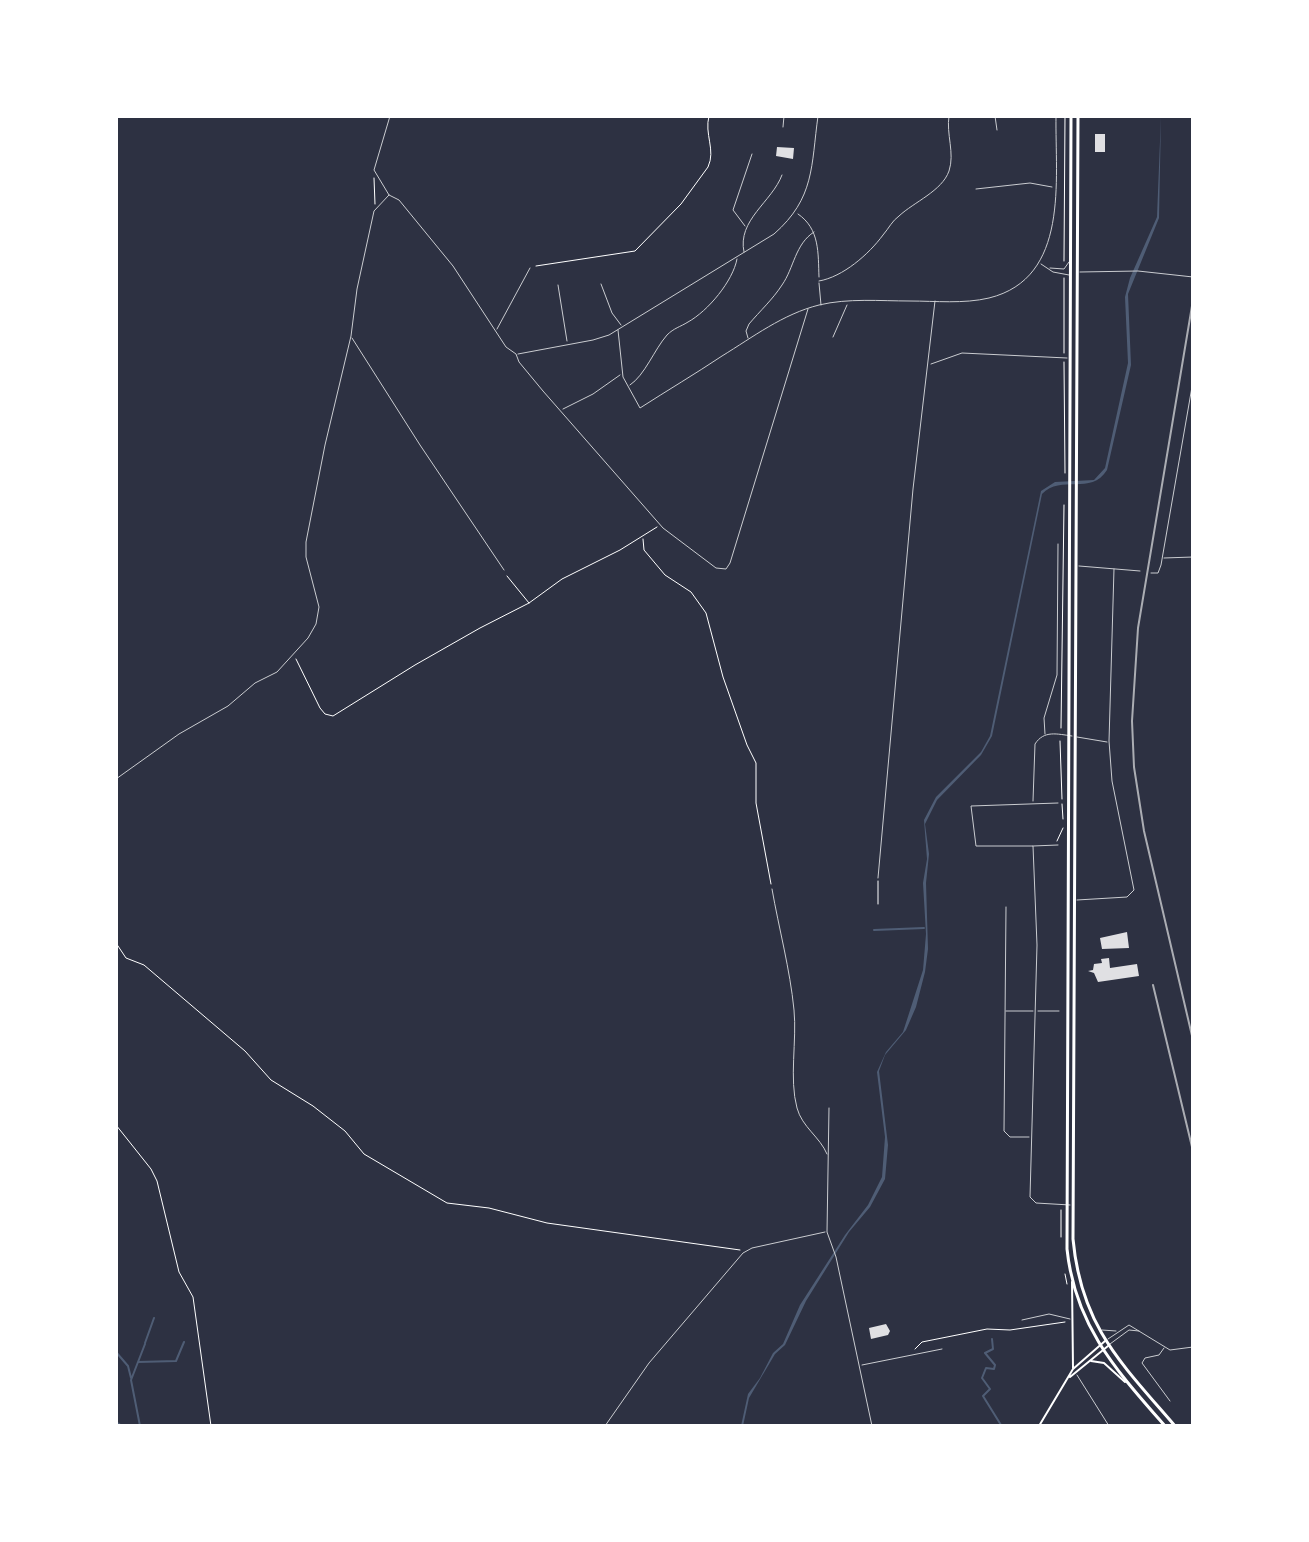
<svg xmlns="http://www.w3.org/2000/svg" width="1309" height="1542" viewBox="0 0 1309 1542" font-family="Inter,sans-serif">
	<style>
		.water { fill: #4f5d75 }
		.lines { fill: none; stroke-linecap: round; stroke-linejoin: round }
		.stream { stroke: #4f5d75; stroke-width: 2 }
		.building { fill: #e0e0e3 }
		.path { stroke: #fff; stroke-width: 1 }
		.service { stroke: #caccd0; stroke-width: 1 }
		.minor { stroke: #caccd0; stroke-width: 1 }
		.secondary { stroke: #fff; stroke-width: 2 }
		.primary { stroke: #fff; stroke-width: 3 }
		.rail { stroke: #abadb3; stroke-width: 2 }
	</style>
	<rect width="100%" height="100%" fill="#2d3142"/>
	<!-- water -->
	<path class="water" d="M 1161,116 L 1159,218 L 1128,294 L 1131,365 L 1107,470 C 1091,496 1061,474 1042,494 L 992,736 L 981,755 L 937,800 L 925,824 L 929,854 L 926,883 L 928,949 L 925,972 L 916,1007 L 906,1030 L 885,1055 L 879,1071 L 888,1145 L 885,1179 L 870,1207 L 849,1232 L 806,1301 L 785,1345 L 775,1354 L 749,1398 L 743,1426 L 741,1426 L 748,1394 L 760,1378 L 773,1353 L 783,1344 L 800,1305 L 845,1235 L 868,1205 L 882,1177 L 885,1137 L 877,1072 L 886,1052 L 903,1032 L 923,970 L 926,934 L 923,883 L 927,859 L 924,820 L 936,797 L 981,752 L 990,736 L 1041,491 L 1055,482 L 1094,480 L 1105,468 L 1128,363 L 1125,297 L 1130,278 L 1157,217 Z"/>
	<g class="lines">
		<!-- stream -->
		<path class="stream" d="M 874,930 L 924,928
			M 992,1339 L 993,1349 L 985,1353 L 995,1365 L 994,1369 L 986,1368 L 982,1378 L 990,1389 L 983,1396 L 1001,1425
			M 145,1343 L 154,1318
			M 116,1352 L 128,1366 L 131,1378
			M 138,1362 L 176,1361 L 184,1342
			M 116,1422 L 122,1426
			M 140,1426 L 131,1380 L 145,1344"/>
	</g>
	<!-- building -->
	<path class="building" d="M 1095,134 L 1105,134 L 1105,152 L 1095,152 Z
		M 777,147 L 794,148 L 793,159 L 776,156 Z
		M 1127,932 L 1129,948 L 1102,949 L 1100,938 Z
		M 1109,958 L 1110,968 L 1137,964 L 1139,976 L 1098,982 L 1094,973 L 1088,971 L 1093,970 L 1094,964 L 1102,963 L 1101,959 Z
		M 886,1324 L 890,1331 L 888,1335 L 871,1339 L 869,1328 Z"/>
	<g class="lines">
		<!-- path -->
		<path class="path" d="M 374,178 L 375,204
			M 1064,261 L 1065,116
			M 536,266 L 635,251 L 681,204 L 708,167 C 716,150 704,134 709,116
			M 1064,278 L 1064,353
			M 1064,362 L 1065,473
			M 643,539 L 644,550 L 665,575 L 691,592 L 706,613 L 723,677 L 747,745 L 756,763 L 756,803 L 771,884
			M 507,576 L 529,603
			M 296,659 L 320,708 L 325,714 L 333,716 L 415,665 L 480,628 L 529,603 L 562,579 L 620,550 L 657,527
			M 1061,728 L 1064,505
			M 1060,741 L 1062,799
			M 1062,804 L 1063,819
			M 1057,841 L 1063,828
			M 878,904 L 878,881
			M 116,943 L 126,958 L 144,965 L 245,1051 L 271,1080 L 313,1106 L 345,1131 L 364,1154 L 447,1203 L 489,1208 L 547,1223 L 740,1250
			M 116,1125 L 151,1169 L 157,1181 L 179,1272 L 193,1297 L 211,1426
			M 1061,1210 L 1061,1237
			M 1065,1274 L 1067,1284
			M 915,1349 L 922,1342 L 987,1329 L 1010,1330 L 1065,1322"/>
		<!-- service -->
		<path class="service" d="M 1033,846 L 1058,845"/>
		<!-- minor -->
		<path class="minor" d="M 390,116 L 374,170 L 389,195 L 399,200 L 453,266 L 506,347 L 516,354 L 519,362 L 543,391 L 663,528 L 716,568 L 726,569 L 730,563 L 808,309
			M 995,116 L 997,130
			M 783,127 L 784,116
			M 976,189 L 1030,183 L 1052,187
			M 798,214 C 820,229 818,253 819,277
			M 745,226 L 733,210 L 752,154
			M 744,252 C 737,220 772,202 782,175
			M 1041,264 L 1053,272 L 1069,275
			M 1050,268 L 1064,269 L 1069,262
			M 1080,272 L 1138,271 L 1193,277
			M 819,281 C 843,277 869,254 883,235 C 889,228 892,221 899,216 C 914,202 942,191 949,171 C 955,153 946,134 949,116
			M 819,283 L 821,305
			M 601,284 L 612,313 L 621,325
			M 558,285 L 567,341
			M 497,329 L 530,268
			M 618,330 L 623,377 L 640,408 C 668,390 695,374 722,356 C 753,337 783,314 819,305 C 848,298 880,301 910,301 C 935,301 964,304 989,298 C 1070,278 1055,180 1056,116
			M 833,337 L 847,305
			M 352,338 L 420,445 L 504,570
			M 748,338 L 746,331 L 749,324 C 760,311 773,299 782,285 C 794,268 795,244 814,232
			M 518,354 L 593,340 L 609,335 L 774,234 C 815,198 811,166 818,116
			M 931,364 L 962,353 L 1067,358
			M 630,385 C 645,375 654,350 667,335 C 674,328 680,327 688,322 C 708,311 733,281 737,259
			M 563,409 L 593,394 L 620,375
			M 1164,558 L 1193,557
			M 1079,566 L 1140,571
			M 1151,573 L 1158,573 L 1161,565 L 1193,381
			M 1045,734 L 1044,718 L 1057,675 L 1058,544
			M 1077,737 L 1107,742
			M 116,779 L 179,734 L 228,706 L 255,683 L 277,672 L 308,638 L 316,624 L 319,607 L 306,557 L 306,542 L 325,445 L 351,336 L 357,289 L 374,211 L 389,195
			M 1033,801 L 1035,744 C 1044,730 1057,734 1072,736
			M 1058,803 L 971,806 L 976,846 L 1033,846 L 1037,945 L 1030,1197 L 1036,1203 L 1070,1205
			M 878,878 L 913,489 L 935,301
			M 772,889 C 779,929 790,969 794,1010 C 797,1040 789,1079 797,1108 C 802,1127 820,1137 827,1154
			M 1077,900 L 1127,897 L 1134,890 L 1112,781 L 1109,741 L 1114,569
			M 1006,907 L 1004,1131 L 1010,1137 L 1029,1137
			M 1006,1011 L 1033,1011
			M 1038,1011 L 1059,1011
			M 829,1108 L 827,1232 L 836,1257 L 872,1426
			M 1022,1320 L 1049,1314 L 1070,1319
			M 1102,1330 L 1116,1331
			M 1108,1339 L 1129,1325 L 1170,1350 L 1193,1347
			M 1110,1344 L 1129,1330 L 1139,1331
			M 1164,1348 L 1159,1355 L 1145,1358 L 1142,1363 L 1170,1401
			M 862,1365 L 942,1349
			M 1077,1375 L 1109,1426
			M 605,1426 L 649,1363 L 743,1253 L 752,1248 L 825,1232"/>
		<!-- secondary -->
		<path class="secondary" d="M 1072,1282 L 1073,1368
			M 1091,1361 L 1104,1363 L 1125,1382
			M 1070,1377 L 1108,1346
			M 1039,1426 L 1073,1369 L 1105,1341"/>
		<!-- primary -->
		<path class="primary" d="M 1071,116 L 1067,1249 C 1075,1326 1117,1371 1165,1426
			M 1078,116 L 1073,1239 C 1081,1326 1121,1363 1175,1426"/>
		<!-- rail -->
		<path class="rail" d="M 1193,300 L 1138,628 L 1132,721 L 1134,767 L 1144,831 L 1193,1040
			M 1153,985 L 1193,1151"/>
	</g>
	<!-- border -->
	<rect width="1309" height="1542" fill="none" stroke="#ffffff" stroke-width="236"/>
</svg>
